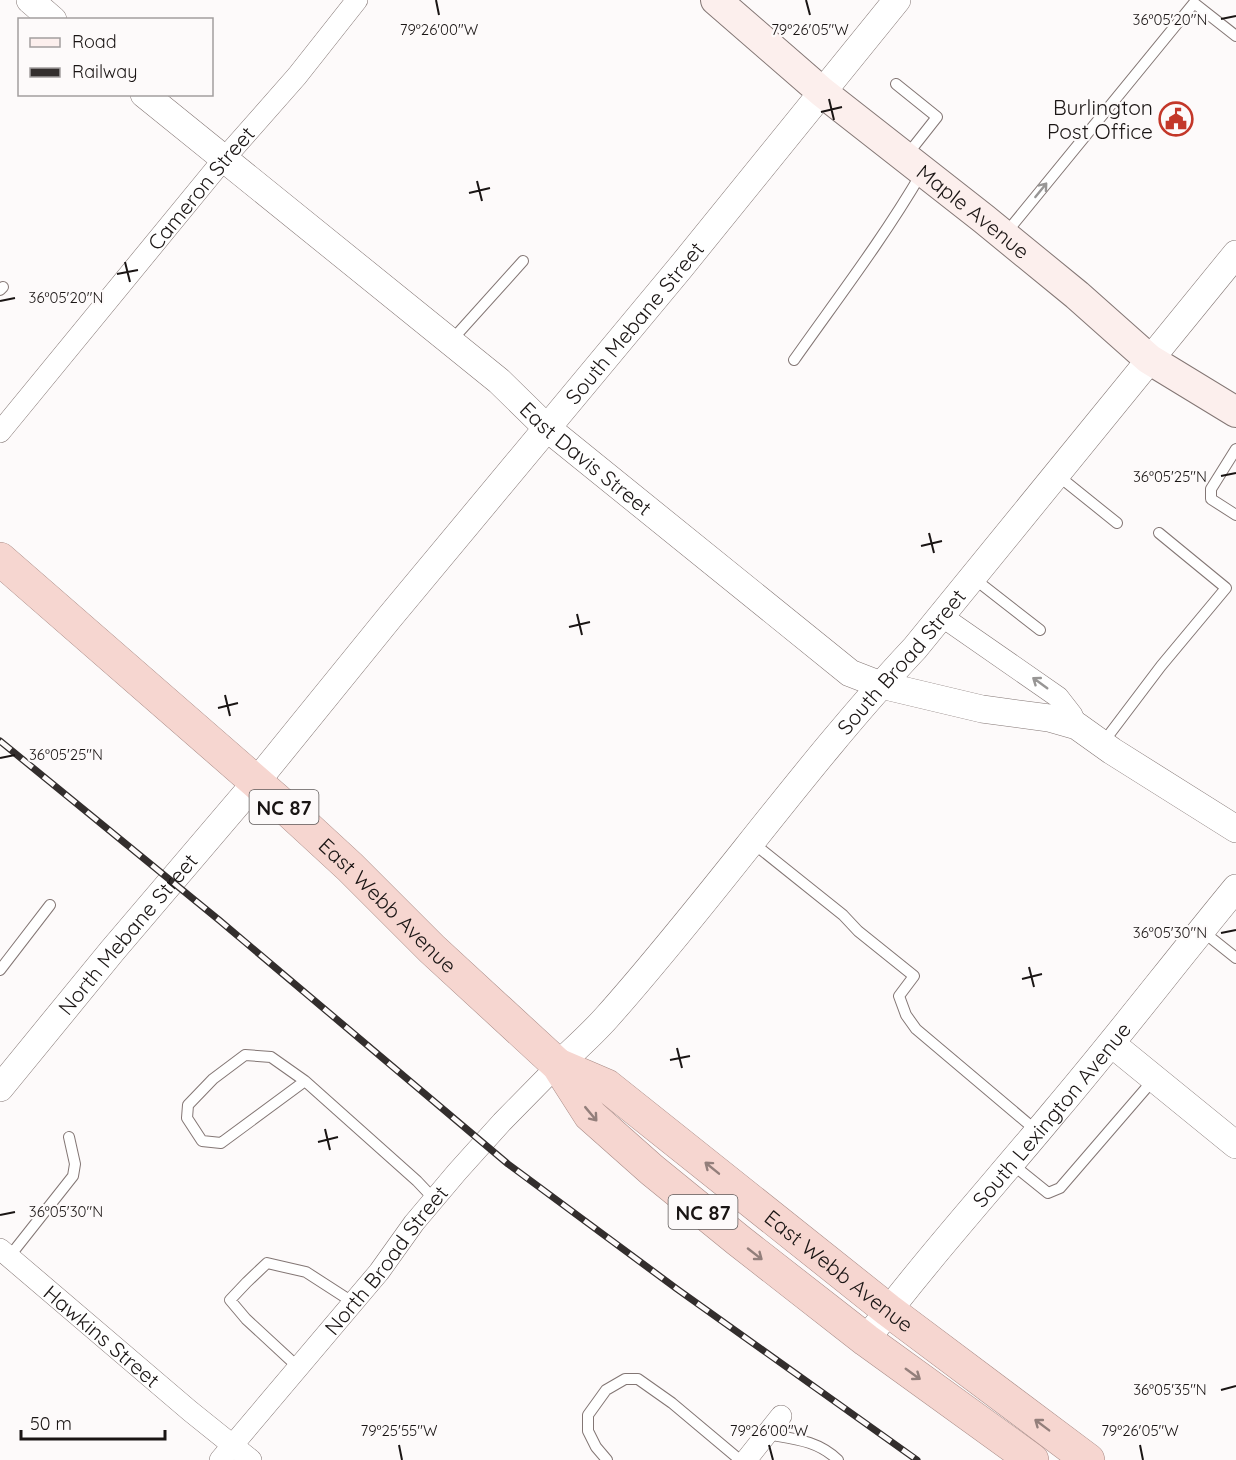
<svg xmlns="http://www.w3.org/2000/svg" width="1236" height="1460" viewBox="0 0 1236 1460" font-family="Quicksand,sans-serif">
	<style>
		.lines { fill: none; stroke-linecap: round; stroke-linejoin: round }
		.service-casing { stroke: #837674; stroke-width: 12 }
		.minor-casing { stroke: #837674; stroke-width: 22 }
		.tertiary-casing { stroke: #837674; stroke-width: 28 }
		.secondary-casing { stroke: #837674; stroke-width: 32 }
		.trunk-casing { stroke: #a88b86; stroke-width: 34 }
		.service { stroke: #fff; stroke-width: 10 }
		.minor { stroke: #fff; stroke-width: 21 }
		.tertiary { stroke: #fff; stroke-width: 27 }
		.secondary { stroke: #fcefed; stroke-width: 30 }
		.trunk { stroke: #f6d6d0; stroke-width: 33 }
		.rail-casing { stroke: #332e2d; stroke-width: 7 }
		.rail { stroke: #fdfafa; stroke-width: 4.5; stroke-dasharray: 14; stroke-linecap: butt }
		.oneway { stroke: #989695 }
		.oneway2 { stroke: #937f7b }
		.ticks { fill: none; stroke: #1a1514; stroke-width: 2 }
		.labels { text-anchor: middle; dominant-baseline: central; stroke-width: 4.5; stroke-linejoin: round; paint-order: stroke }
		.shield { fill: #fdfafa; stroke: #5e5a59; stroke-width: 1.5 }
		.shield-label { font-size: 20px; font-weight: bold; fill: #1a1514 }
		.poi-label { font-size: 21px; fill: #1a1514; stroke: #fdfafa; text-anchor: end }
		.street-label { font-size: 21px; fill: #1a1514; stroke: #fdfafa }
		.ticks-label { font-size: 15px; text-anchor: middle; fill: #1a1514; stroke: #fdfafa; stroke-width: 4.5; stroke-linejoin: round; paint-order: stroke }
	</style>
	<rect width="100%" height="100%" fill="#fdfafa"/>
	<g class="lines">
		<!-- service casing -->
		<g class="service-casing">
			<path id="service" d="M 896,84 L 937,117 L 907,155
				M 1006,233 L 1194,3 L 1236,36
				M 0,290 L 3,287
				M 451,341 L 523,261
				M 794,360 C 837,299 883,239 921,174
				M 1236,449 L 1211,489 L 1211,499 L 1236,515
				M 1056,474 L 1117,523
				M 972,577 L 1040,630
				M 1102,744 L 1161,666 L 1226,588 L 1159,533
				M 753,843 L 843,915 L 858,931 L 914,976 L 899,996 L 906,1015 L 916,1029 L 1038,1132
				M 1201,930 L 1236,958
				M 0,970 L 50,905
				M 245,1055 L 271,1057 L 305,1081 L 221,1143 L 202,1141 L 187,1118 L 188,1105 L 213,1079 Z
				M 305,1081 L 417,1181 L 434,1199
				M 1012,1164 L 1048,1193 L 1060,1188 L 1154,1079
				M 9,1257 L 73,1176 L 75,1164 L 69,1137
				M 299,1368 L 246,1319 L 230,1300 L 247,1282 L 267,1263 L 306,1272 L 354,1303
				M 766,1434 C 794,1439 817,1440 838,1460
				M 607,1460 L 596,1447 L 588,1431 L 588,1415 L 606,1390 L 625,1379 L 638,1379 L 672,1403 L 740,1460"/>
		</g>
		<!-- minor casing -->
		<g class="minor-casing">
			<g id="minor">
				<path id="s1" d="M 0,432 L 223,160 L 297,76 L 357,0"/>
				<path d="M 940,615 L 1058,697 L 1072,715 L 1077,726"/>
				<path id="s2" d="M 0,1249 L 190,1411 L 251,1460"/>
				<path id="s3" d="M 220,1460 L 379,1272 L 414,1223 L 457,1172 L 502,1122 L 558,1065"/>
				<path d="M 746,1460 L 781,1416"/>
			</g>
		</g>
		<!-- tertiary casing -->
		<g class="tertiary-casing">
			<g id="tertiary">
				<path d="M 30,0 L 53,20"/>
				<path id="s4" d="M 144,94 L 499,381 L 547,428 L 850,673 L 881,685 L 982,709 L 1049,718 L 1077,726 L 1112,751 L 1236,829"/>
				<path d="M 1112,1044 L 1236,1145"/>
				<path id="s5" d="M 558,1065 C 575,1049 592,1034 607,1017 C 714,897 805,765 915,648 L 1236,254"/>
				<path id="s6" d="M 0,1088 L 112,951 L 256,782 L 389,618 L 680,268 L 897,0"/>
				<path id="s7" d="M 866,1340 C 925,1261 992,1187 1055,1111 C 1117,1038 1175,962 1236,888"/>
			</g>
		</g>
		<!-- secondary casing -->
		<g class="secondary-casing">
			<g id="secondary">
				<path id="s8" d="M 716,0 L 822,92 L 984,219 L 1077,295 L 1149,359 L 1236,412"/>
			</g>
		</g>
		<!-- trunk casing -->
		<g class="trunk-casing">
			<g id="trunk">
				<path id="s9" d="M 0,559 L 287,809 L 350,867 L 432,949 L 558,1065 L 590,1115 L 652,1170 L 738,1240 L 866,1340 L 1032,1460"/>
				<path id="s10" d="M 558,1065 L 607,1086 L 888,1310 L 1088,1460"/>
			</g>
		</g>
		<!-- service -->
		<use href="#service" class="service"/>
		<!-- minor -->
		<use href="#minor" class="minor"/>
		<!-- tertiary -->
		<use href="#tertiary" class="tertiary"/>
		<!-- secondary -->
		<use href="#secondary" class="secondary"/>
		<!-- trunk -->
		<use href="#trunk" class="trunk"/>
		<!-- rail casing -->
		<g class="rail-casing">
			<path id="rail" d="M 0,741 L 219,920 L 508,1164 L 677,1289 L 917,1460"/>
		</g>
		<!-- rail -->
		<use href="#rail" class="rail"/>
	</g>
	<!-- one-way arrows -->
	<defs><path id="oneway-shaft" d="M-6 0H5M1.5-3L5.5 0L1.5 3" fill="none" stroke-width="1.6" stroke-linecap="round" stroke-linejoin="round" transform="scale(1.5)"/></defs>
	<g class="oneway">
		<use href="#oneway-shaft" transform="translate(1041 190) rotate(-51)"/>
		<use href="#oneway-shaft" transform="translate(1040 683) rotate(-144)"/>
	</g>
	<g class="oneway2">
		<use href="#oneway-shaft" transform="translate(591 1114) rotate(50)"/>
		<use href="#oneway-shaft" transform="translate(712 1168) rotate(-141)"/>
		<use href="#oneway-shaft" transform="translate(755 1254) rotate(38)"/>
		<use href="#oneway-shaft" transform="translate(913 1374) rotate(36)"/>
		<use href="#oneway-shaft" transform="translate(1042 1425) rotate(-143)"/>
	</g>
	<!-- ticks -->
	<path class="ticks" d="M 436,0 L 439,15M 806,0 L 810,15M 1221,19 L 1236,16M 829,99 L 834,120M 821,112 L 842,107M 477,181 L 482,201M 469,193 L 490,188M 125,262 L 130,282M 117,274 L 138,270M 0,301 L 15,298M 1221,476 L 1236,473M 929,533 L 934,553M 921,546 L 942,541M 577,614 L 582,635M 569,627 L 590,622M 225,695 L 230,716M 218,708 L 238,703M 0,758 L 15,755M 1221,933 L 1236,930M 1029,967 L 1034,987M 1022,979 L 1042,974M 677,1048 L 682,1068M 670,1060 L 690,1056M 325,1129 L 330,1150M 318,1142 L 338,1137M 0,1215 L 15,1212M 1221,1390 L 1236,1386M 399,1445 L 402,1460M 769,1445 L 773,1460M 1140,1445 L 1143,1460"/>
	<!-- icons -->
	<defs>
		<g id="civic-ring" transform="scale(1.725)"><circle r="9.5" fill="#fdfafa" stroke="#c33729" stroke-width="1.5"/><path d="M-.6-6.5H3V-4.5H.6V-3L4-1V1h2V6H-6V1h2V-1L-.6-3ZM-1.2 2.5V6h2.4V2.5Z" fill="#c33729"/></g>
	</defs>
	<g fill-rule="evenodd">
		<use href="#civic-ring" x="1176" y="119"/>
	</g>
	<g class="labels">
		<!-- shield labels -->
		<g class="shield">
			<rect x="249.5" y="790" width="69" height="34" rx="4.5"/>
			<rect x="668.5" y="1195" width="69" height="34" rx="4.5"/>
		</g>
		<g class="shield-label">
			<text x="284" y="807">NC 87</text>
			<text x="703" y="1212">NC 87</text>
		</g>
		<!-- poi labels -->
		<g class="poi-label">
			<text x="1153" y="107">Burlington<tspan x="1153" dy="24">Post Office</tspan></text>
		</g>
		<!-- street labels -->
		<g class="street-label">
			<text stroke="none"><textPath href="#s1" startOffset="316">Cameron Street</textPath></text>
			<text stroke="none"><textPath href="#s8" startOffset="333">Maple Avenue</textPath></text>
			<text stroke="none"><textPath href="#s6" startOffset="994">South Mebane Street</textPath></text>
			<text stroke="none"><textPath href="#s4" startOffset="573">East Davis Street</textPath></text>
			<text stroke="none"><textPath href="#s5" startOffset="530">South Broad Street</textPath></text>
			<text stroke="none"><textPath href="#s9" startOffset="520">East Webb Avenue</textPath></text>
			<text stroke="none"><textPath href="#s6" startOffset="200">North Mebane Street</textPath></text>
			<text stroke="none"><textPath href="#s7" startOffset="292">South Lexington Avenue</textPath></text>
			<text stroke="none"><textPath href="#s3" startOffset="260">North Broad Street</textPath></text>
			<text stroke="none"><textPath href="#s10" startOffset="350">East Webb Avenue</textPath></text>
			<text stroke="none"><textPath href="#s2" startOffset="134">Hawkins Street</textPath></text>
		</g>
	</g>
	<g class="ticks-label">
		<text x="1170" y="25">36°05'20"N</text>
		<text x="439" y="35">79°26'00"W</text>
		<text x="810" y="35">79°26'05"W</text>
		<text x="66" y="303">36°05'20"N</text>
		<text x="1170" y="482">36°05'25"N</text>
		<text x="66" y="760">36°05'25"N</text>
		<text x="1170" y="938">36°05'30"N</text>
		<text x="66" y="1217">36°05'30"N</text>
		<text x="1170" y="1395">36°05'35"N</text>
		<text x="399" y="1436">79°25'55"W</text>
		<text x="769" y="1436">79°26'00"W</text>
		<text x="1140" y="1436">79°26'05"W</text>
	</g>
	<!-- legend -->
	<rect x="18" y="18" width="195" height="78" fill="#fdfafa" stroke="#a29e9e" stroke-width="1.5"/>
	<rect x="30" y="38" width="30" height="9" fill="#fcefed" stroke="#a29e9e" stroke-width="1.5"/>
	<text x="72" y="48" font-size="18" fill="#1a1514">Road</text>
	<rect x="30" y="68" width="30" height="9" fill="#332e2d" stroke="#a29e9e" stroke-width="1.5"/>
	<text x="72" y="78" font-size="18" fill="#1a1514">Railway</text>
	<!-- scale -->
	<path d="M21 1430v9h144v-9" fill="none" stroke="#1a1514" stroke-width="3"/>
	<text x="30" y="1430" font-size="18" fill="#1a1514" stroke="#fdfafa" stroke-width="4.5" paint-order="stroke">50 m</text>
</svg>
